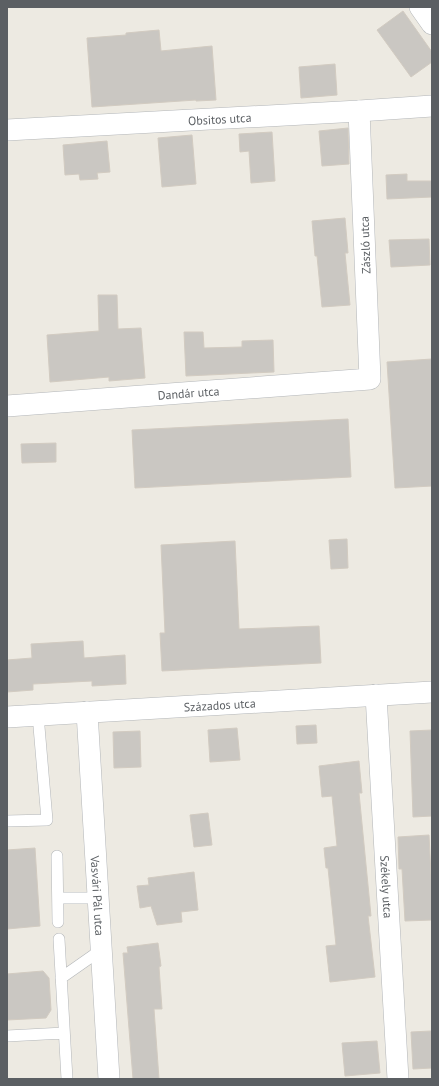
<svg xmlns="http://www.w3.org/2000/svg" width="439" height="1086" viewBox="0 0 439 1086" font-family="'PT Sans',sans-serif">
	<style>
		.building { fill: #cac7c2; stroke: #d2cbc1 }
		.lines { fill: none; stroke-linecap: round; stroke-linejoin: round }
		.service-casing { stroke: #b3b6b9; stroke-width: 12 }
		.minor-casing { stroke: #b3b6b9; stroke-width: 22 }
		.service { stroke: #fff; stroke-width: 11 }
		.minor { stroke: #fff; stroke-width: 21 }
		.labels { text-anchor: middle; dominant-baseline: central; stroke-width: 3; stroke-linejoin: round; paint-order: stroke }
		.street-label { font-size: 12px; fill: #5b5f63; stroke: #fff }
	</style>
	<rect width="100%" height="100%" fill="#edeae2"/>
	<!-- building -->
	<path class="building" d="M 403,11 L 432,52 L 432,62 L 411,77 L 377,30 Z
		M 159,30 L 161,51 L 212,46 L 216,100 L 196,101 L 196,100 L 92,107 L 87,38 L 126,35 L 126,33 Z
		M 335,64 L 337,95 L 301,98 L 299,67 Z
		M 348,128 L 349,164 L 322,166 L 319,131 Z
		M 272,132 L 275,181 L 251,183 L 249,151 L 240,152 L 239,134 Z
		M 192,135 L 196,184 L 162,187 L 158,138 Z
		M 107,141 L 110,172 L 97,173 L 98,179 L 80,180 L 79,174 L 65,175 L 63,145 Z
		M 407,174 L 407,181 L 432,181 L 432,197 L 387,199 L 386,175 Z
		M 345,218 L 348,253 L 345,253 L 350,305 L 322,307 L 317,256 L 315,256 L 312,221 Z
		M 429,239 L 430,265 L 391,267 L 389,240 Z
		M 98,295 L 117,295 L 118,329 L 141,328 L 145,378 L 109,381 L 109,377 L 50,382 L 47,335 L 99,331 Z
		M 184,332 L 203,332 L 204,348 L 242,347 L 242,341 L 273,340 L 274,372 L 186,376 Z
		M 432,359 L 432,486 L 395,488 L 387,362 Z
		M 348,419 L 351,477 L 135,488 L 132,430 Z
		M 56,443 L 56,462 L 22,463 L 21,444 Z
		M 347,539 L 348,568 L 331,569 L 329,540 Z
		M 235,541 L 239,629 L 319,626 L 321,663 L 162,671 L 160,633 L 165,633 L 161,545 Z
		M 83,641 L 84,658 L 125,655 L 126,684 L 92,686 L 92,681 L 33,684 L 33,690 L 7,692 L 7,660 L 32,658 L 31,644 Z
		M 316,725 L 317,743 L 297,744 L 296,726 Z
		M 237,728 L 240,760 L 210,762 L 208,730 Z
		M 432,730 L 432,816 L 413,817 L 410,731 Z
		M 140,731 L 141,767 L 114,768 L 113,732 Z
		M 359,761 L 362,793 L 359,793 L 371,916 L 368,916 L 375,977 L 330,982 L 326,946 L 336,945 L 328,868 L 326,868 L 324,848 L 337,846 L 332,796 L 322,797 L 319,766 Z
		M 208,813 L 212,845 L 194,847 L 190,815 Z
		M 429,835 L 432,894 L 432,920 L 405,921 L 402,869 L 399,869 L 398,837 Z
		M 35,848 L 40,926 L 7,929 L 7,850 Z
		M 194,872 L 198,910 L 181,912 L 182,922 L 157,925 L 151,906 L 140,908 L 137,886 L 149,885 L 148,878 Z
		M 158,943 L 161,966 L 159,967 L 162,1009 L 154,1009 L 159,1079 L 133,1079 L 123,953 L 128,953 L 127,947 Z
		M 43,971 L 49,978 L 51,1010 L 46,1018 L 7,1020 L 7,974 Z
		M 431,1031 L 432,1068 L 413,1069 L 411,1032 Z
		M 377,1041 L 380,1073 L 345,1076 L 342,1043 Z"/>
	<g class="lines">
		<!-- service casing -->
		<g class="service-casing">
			<path id="service" d="M 7,821 L 47,820 L 38,715
				M 57,856 L 58,922
				M 58,898 L 98,898
				M 59,939 L 67,1079
				M 61,978 L 101,950
				M 7,1036 L 64,1033"/>
		</g>
		<!-- minor casing -->
		<g class="minor-casing">
			<g id="minor">
				<path d="M 420,7 L 432,24"/>
				<path id="s1" d="M 7,130 L 359,111 L 432,106"/>
				<path id="s2" d="M 7,406 L 370,379 L 359,111"/>
				<path id="s3" d="M 376,695 L 398,1079"/>
				<path id="s4" d="M 87,712 L 109,1079"/>
				<path id="s5" d="M 7,717 L 432,692"/>
			</g>
		</g>
		<!-- service -->
		<use href="#service" class="service"/>
		<!-- minor -->
		<use href="#minor" class="minor"/>
	</g>
	<g class="labels">
		<!-- street labels -->
		<g class="street-label">
			<text stroke="none"><textPath href="#s1" startOffset="213">Obsitos utca</textPath></text>
			<text transform="translate(365 245) rotate(-92)">Zászló utca</text>
			<text stroke="none"><textPath href="#s2" startOffset="182">Dandár utca</textPath></text>
			<text stroke="none"><textPath href="#s5" startOffset="213">Százados utca</textPath></text>
			<text stroke="none"><textPath href="#s3" startOffset="192">Székely utca</textPath></text>
			<text stroke="none"><textPath href="#s4" startOffset="184">Vasvári Pál utca</textPath></text>
		</g>
	</g>
	<!-- border -->
	<rect width="439" height="1086" fill="none" stroke="#5b5f63" stroke-width="16"/>
</svg>
